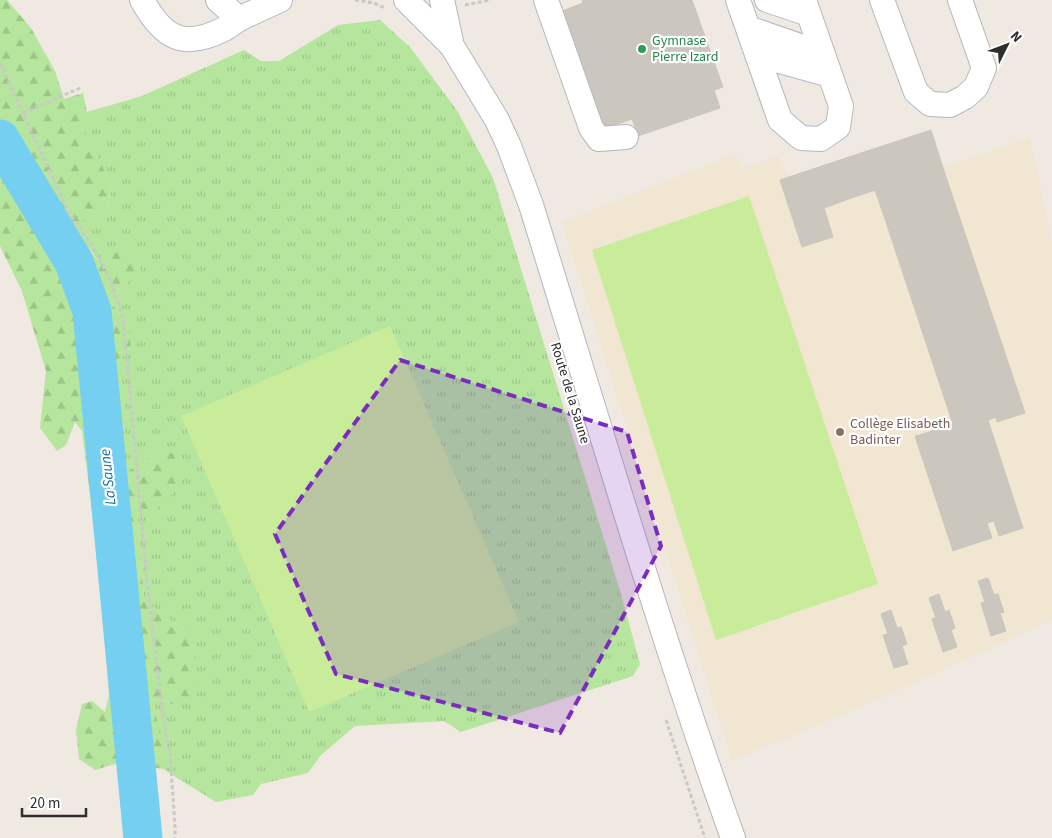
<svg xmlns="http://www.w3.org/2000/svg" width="1052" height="838" viewBox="0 0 1052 838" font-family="'Source Sans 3',sans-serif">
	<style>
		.education { fill: #f0e6d1 }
		.grass { fill: url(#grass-tufts) }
		.forest { fill: url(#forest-firs) }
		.pitch { fill: #c9ec9a }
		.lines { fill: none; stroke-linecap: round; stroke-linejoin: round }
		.river { stroke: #75cff0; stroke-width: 39 }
		.building { fill: #cbc7bf; stroke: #cbc5ba }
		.minor-casing { stroke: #b4b7c1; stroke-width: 26 }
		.path { stroke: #c9c9c9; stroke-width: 3; stroke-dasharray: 4 2.5; stroke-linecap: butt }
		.minor { stroke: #fff; stroke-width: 24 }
		.marked { fill: #7b2cbf; fill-opacity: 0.2; stroke: #7b2cbf; stroke-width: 4; stroke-dasharray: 10 6; stroke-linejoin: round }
		.leisure-dot { fill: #2e9e5b; stroke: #fff; stroke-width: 2 }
		.education-dot { fill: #8d6e63; stroke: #fff; stroke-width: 2 }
		.labels { text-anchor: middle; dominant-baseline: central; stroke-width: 4.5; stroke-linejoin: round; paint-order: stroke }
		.leisure-label { font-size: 14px; fill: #27864d; stroke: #fff; text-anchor: start }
		.street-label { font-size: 14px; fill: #2e2e2e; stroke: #fff }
		.education-label { font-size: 14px; fill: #785e54; stroke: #fff; text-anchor: start }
		.water-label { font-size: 15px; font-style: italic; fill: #0d6fa3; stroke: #fff }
	</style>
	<defs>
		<pattern id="grass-tufts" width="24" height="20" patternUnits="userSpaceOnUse" patternTransform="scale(1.25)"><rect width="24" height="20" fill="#b6e59e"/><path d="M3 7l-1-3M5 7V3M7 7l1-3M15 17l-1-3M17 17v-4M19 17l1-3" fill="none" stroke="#9dc588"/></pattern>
		<pattern id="forest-firs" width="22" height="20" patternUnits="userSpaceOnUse" patternTransform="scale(1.25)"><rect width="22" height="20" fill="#b6e59e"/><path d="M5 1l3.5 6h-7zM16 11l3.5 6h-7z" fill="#9dc588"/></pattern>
	</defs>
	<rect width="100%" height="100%" fill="#efe9e1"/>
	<!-- education -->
	<path class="education" d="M 931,130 L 943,168 L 1030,137 L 1052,243 L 1052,620 L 851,711 L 732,760 L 562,222 L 736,154 L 742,169 L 778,156 L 789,177 Z"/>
	<!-- grass -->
	<path class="grass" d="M 380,20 L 410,47 L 458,112 L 493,178 L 621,594 L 640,664 L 633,676 L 461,732 L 444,721 L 355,726 L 321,755 L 308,773 L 261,784 L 253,795 L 216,802 L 163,769 L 153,698 L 177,706 L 197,635 L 175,624 L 144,600 L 137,509 L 157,451 L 127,472 L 120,452 L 126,408 L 110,391 L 100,372 L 129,325 L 111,303 L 119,289 L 140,272 L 127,247 L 100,261 L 68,225 L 108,211 L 112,186 L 82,126 L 87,112 L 142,96 L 244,50 L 261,61 L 279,61 L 338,25 Z"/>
	<!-- forest -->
	<path class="forest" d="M 0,0 L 7,0 L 31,28 L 55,71 L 64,99 L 83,93 L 87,112 L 83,127 L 112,186 L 108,211 L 68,226 L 99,261 L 127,247 L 140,262 L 141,272 L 119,289 L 111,303 L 129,325 L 131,351 L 100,372 L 110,391 L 126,408 L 120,452 L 127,472 L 157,451 L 182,455 L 175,491 L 150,516 L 137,510 L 144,600 L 175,624 L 197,635 L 194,698 L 177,706 L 153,698 L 166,769 L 115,764 L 95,770 L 79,759 L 76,730 L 82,704 L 92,701 L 105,712 L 109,695 L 97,551 L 82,431 L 75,422 L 66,445 L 57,451 L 40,428 L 46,371 L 22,291 L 0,246 Z"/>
	<!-- pitch -->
	<path class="pitch" d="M 749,196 L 878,584 L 716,640 L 592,250 Z
		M 390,326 L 519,622 L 309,712 L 181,416 Z"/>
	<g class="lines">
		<!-- river -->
		<path class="river" d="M 0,139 L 74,262 L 92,311 L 143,838"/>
	</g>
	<!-- building -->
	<path class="building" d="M 582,0 L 692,0 L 723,87 L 714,90 L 720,108 L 638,136 L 632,119 L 603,129 L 562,11 L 583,3 Z
		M 931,130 L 943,168 L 857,196 L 852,181 L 862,178 L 855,155 Z
		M 855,155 L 862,178 L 852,181 L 857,196 L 824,208 L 833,237 L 802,247 L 780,180 Z
		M 943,168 L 1025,413 L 997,422 L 996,417 L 988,420 L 1023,528 L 999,536 L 994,521 L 987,523 L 992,538 L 958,549 L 920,435 L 961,421 L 908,263 L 920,259 L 904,213 L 885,219 L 875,190 Z
		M 904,213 L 920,259 L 908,263 L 961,421 L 953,424 L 885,219 Z
		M 920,435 L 958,549 L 953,551 L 915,436 Z
		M 988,578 L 994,595 L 998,594 L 1004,612 L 1000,613 L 1006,631 L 991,636 L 981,603 L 985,602 L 978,581 Z
		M 939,594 L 945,612 L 949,610 L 955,628 L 951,630 L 957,647 L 943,652 L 932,619 L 936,618 L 929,598 Z
		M 891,610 L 897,628 L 901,627 L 907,644 L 902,646 L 908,664 L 894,668 L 883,635 L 888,634 L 881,614 Z"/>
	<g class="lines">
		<!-- minor casing -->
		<g class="minor-casing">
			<path id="minor" d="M 142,0 C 163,38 183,50 224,29 C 230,26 235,21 241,18 C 254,12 267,6 280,0
				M 218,0 L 239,19
				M 406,0 L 452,46
				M 442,0 L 452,46 L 497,120 L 509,146 L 531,205 C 597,416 658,629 733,838
				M 546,0 L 591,128 L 599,139 L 626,137
				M 738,0 L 780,120 L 801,138 L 821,139 L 838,127 L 841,106 L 804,0
				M 767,0 L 809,14
				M 882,0 L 916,92 L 930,104 L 950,105 L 965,97 L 976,87 L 984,68 L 960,0
				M 748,28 L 823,54
				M 758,55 L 830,75"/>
		</g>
		<!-- path -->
		<path class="path" d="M 355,0 L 374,3 L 385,8
			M 465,5 L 491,0
			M 0,63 L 68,211 L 91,244 L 110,279 L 123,318 L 148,589 L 162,710 L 170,753 L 175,826 L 175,838
			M 23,113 L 80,88
			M 666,720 L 705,838"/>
		<!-- minor -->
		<use href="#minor" class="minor"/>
	</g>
	<!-- marked area -->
	<path class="marked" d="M 400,360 L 627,432 L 661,546 L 560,733 L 336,674 L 275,534 Z"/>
	<!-- markers -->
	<circle class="leisure-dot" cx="642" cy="49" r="5"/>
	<circle class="education-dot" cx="840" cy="432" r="5"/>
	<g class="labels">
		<!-- leisure labels -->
		<g class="leisure-label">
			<text x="652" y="41">Gymnase<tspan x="652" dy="16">Pierre Izard</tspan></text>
		</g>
		<!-- street labels -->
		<g class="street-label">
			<text transform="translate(570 393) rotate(73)">Route de la Saune</text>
		</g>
		<!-- education labels -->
		<g class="education-label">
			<text x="850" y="424">Collège Elisabeth<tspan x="850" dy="16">Badinter</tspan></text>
		</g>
		<!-- water labels -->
		<g class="water-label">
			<text transform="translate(108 477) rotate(-96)">La Saune</text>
		</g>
	</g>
	<!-- north arrow -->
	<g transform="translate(1007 45) rotate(48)" stroke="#ffffff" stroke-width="4" paint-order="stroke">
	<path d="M0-4L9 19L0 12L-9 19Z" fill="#2e2e2e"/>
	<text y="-8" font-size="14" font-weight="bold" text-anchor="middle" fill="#2e2e2e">N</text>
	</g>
	<!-- scale -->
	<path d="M22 808v8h64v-8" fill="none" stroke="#2e2e2e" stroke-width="2.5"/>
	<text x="30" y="808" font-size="15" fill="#2e2e2e" stroke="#ffffff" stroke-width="4" paint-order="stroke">20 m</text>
</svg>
